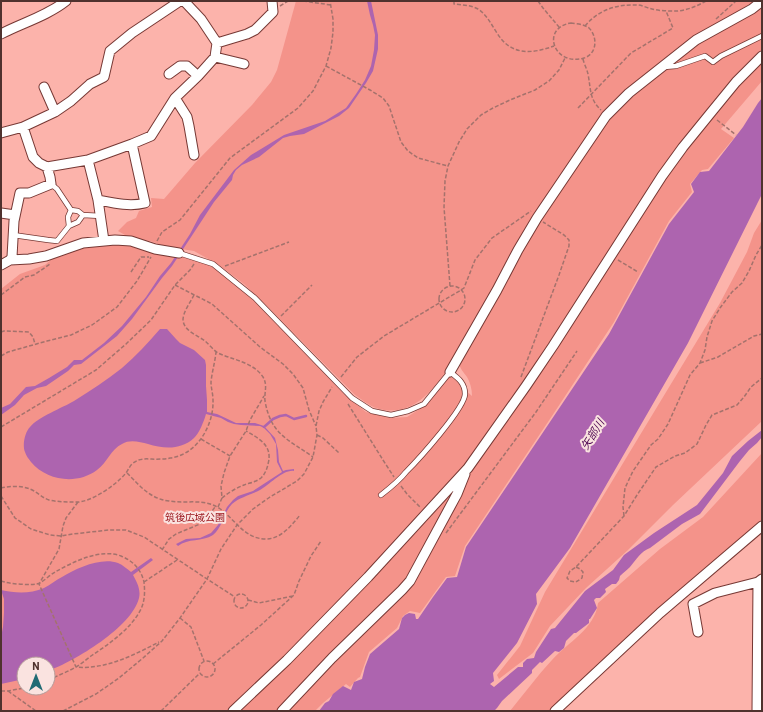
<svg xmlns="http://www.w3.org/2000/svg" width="763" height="712" viewBox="0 0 763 712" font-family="Barlow,'Noto Sans JP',sans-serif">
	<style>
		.green { fill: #f4938a; fill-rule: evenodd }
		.water { fill: #ad64af }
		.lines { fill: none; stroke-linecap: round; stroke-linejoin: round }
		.stream { stroke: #ad64af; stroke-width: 2.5 }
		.service-casing { stroke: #763834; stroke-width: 6 }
		.minor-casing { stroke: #763834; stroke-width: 11 }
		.path { stroke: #a4726c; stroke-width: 1.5; stroke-dasharray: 4 2; stroke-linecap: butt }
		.service { stroke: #fff; stroke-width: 4.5 }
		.minor { stroke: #fff; stroke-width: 9 }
		.labels { text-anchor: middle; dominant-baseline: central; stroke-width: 4; stroke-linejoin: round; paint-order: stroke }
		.park-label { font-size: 10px; fill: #981118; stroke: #fae3e0 }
		.water-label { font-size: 11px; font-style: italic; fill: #500a54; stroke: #fae3e0 }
	</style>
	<rect width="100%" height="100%" fill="#fcb3ab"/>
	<!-- green -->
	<path class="green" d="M 296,1 L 762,1 L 762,81 L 721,129 L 734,138 L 708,169 L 702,170 L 690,184 L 692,192 L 669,221 L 614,322 L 552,416 L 465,546 L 455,576 L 446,577 L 420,613 L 410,611 L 403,616 L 397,628 L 369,652 L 360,677 L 358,678 L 350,687 L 346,684 L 323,703 L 315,711 L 1,711 L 1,289 L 20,274 L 45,265 L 54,257 L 81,247 L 117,241 L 190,259 L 210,265 L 227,277 L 252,299 L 345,395 L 366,412 L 390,418 L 407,417 L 426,405 L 449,377 C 456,378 457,382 462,387 C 464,390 469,393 472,396 C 472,389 470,382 467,377 C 463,371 461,371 459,363 L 454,360 C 435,387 414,420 376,408 C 368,405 361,399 355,395 L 267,306 L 244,284 L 219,265 L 194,251 L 168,247 L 150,241 L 117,238 L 125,235 L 118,231 L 127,222 L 136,218 L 139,211 L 152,207 L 151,198 L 164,199 L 195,163 L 252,105 L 271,82 L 277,70 ZM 24,664 L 48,664 L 48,688 L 24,688 Z
		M 762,220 L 762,421 L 673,505 L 628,550 L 586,588 L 550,626 L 533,653 L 499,679 L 497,675 L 520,646 L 545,592 L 720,303 L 747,252 L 754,233 Z
		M 762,453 L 762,519 L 680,593 L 554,711 L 510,711 C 524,694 537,676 552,660 C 568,642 595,629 598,603 L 660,549 L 703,517 Z"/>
	<!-- water -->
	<path class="water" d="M 367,1 L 371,1 L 378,35 L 378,49 L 373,71 L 366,83 L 349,108 L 339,116 L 304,134 L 290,136 L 283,138 L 259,157 L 242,165 L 236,170 L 233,175 L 232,180 L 214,202 L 172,266 L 162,278 L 132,319 L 117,336 L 81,364 L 74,365 L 68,371 L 46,386 L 37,388 L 24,395 L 15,405 L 1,415 L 1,408 L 10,404 L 26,387 L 35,386 L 49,378 L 67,367 L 74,360 L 82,360 L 104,343 L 122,326 L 146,297 L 160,276 L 171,263 L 190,234 L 200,215 L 234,170 L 251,155 L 284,135 L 325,121 L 346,108 L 356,94 L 365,80 L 371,66 L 374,50 L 375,35 L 373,25 L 370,15 Z
		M 762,98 L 762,194 L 688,343 L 570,548 L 536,594 L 537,604 L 517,643 L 493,673 L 494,681 L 490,684 L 494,687 L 518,667 L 523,667 L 523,663 L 527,659 L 534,658 L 536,652 L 551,629 L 555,628 L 585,591 L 613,570 L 624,555 L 654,533 L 697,505 L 723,473 L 732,456 L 748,441 L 762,430 L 762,437 L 757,443 L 749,450 L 740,461 L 700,514 L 682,524 L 650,548 C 641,551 636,560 630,567 C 627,570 623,573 620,576 L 619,580 L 616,584 L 612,584 L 605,589 L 606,592 L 600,598 L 596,598 L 594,600 L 597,608 L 590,619 L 589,619 L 589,623 L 576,633 L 574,633 L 566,641 L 564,648 L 559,652 L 555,651 L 542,663 L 540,662 L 532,670 L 532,673 L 502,701 L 497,708 L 494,711 L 319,711 L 325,703 L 329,701 L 333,694 L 343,686 L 351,690 L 354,682 L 362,679 L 365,667 L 370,654 L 399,629 L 402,618 L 405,615 L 409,613 L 415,614 L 416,619 L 418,619 L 433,597 L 447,578 L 457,577 L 466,547 L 609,334 L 669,224 L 694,192 L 691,184 L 700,172 L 709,171 L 743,127 L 758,103 Z
		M 160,329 L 167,329 L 176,339 L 180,343 L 194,350 L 205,360 L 206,365 L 206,386 L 207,400 L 207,412 L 217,414 L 236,423 L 255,423 L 264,426 L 275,438 L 278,450 L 279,462 L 283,471 L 286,470 L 294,469 L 294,471 C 284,469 269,485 260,490 C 251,495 240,497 232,504 C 223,513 223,527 213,535 C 202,542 188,538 178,546 L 176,544 L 186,539 L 200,538 L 211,533 L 218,525 L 227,507 L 233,500 L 238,496 L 253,491 L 282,472 L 277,462 L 276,444 L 270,434 L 264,428 L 260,426 L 241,425 L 234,424 L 228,422 L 221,418 L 206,414 C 204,421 199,434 194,438 C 181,450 164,449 148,444 C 140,442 130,439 122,444 C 111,449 107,463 97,470 C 77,485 47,481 31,462 C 29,459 26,456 25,452 C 22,445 25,432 30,427 C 38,417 62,408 74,401 C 90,391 107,380 122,368 C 136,356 148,343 160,329 Z
		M 151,558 L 153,560 L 133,575 C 137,582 141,590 139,598 C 132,627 75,661 48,671 L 48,664 L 24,664 L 24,679 L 1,684 L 1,637 L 3,627 L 4,613 L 4,599 L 1,590 C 15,593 30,594 44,588 C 50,585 56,580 62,577 C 77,568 101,557 118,563 C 123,565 127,569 131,572 Z"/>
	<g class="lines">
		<!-- stream -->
		<path class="stream" d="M 264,427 L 273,419 L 280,416 L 286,415 L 294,419 L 306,416"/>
		<!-- service casing -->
		<g class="service-casing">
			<path id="service" d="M 664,67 L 676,66 L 705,56 L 713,62 L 721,56 L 762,36
				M 51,184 L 57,189 L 71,210 L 78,211 L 83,215 L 101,216
				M 69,226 L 78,222 L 83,215
				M 13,235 L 48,240 L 57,241 L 69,226 L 68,217 L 71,210
				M 179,253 L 213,264 L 255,298 L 352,398 L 372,411 L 391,415 L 408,411 L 424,404 L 450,372 C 458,378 465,383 465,394 C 465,408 418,460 406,472 C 399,481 390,488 381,495"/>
		</g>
		<!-- minor casing -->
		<g class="minor-casing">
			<path id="minor" d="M 1,34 C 22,23 47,16 66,1
				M 217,43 L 247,34 L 255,30 L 273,12 L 272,1
				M 215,57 L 244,64
				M 169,74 L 180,66 L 187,66 L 198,76
				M 44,87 L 55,112
				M 175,98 L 187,117 L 189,126 L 194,155
				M 23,127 L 55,112 L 71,101 L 90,84 L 104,77 L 110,51 L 132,33 L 180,1
				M 1,133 L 23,127 L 33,157 L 39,163 L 47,167 L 88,160 L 132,144 L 151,136 L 175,98 L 198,76 L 215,57 L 217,43 L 201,19 L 184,1
				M 88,160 L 98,200 L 104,241
				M 98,200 C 113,203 130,207 145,203 L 132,144
				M 1,213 L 15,215
				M 10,260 L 29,259 L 46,256 L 83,243 L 115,240 L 131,241 L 155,249 L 179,253
				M 1,265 L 10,260 L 12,257 L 14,221 L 20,193 L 29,193 L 51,184 L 50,177 L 47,167
				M 450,372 L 497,290 L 518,250 L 537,218 L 606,116 L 629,93 L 696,40 L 752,9 L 762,1
				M 698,632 L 693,604 L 715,593 L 758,582
				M 233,711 L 287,660 L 368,577 L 468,468 L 526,386 L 553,346 L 662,176 L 683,147 L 709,115 L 736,82 L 762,56
				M 282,711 L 332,658 L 402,590 L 410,581 L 457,494 L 465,474
				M 555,711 L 660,613 L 762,526
				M 757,711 L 758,582 L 762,579"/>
		</g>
		<!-- path -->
		<path class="path" d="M 303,1 L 331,5
			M 454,1 L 454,4 C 462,5 471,5 478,9 C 487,15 491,24 497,33 C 511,56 532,54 554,46
			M 538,1 L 543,8 L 559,27
			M 280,6 L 288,1
			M 716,19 L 736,1
			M 571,23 C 576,24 584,24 589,28 C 598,37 597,54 584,58 C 554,67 540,28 571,23 Z
			M 585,26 C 598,10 617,4 637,5 C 642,5 647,8 652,9 C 660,11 669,11 677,11 C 688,10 697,6 706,1
			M 583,59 C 584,64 587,69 588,74 C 591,89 589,99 601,110
			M 326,66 L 370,90 L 383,98 L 389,106 L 401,142 L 408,151 L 418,158 L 448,166
			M 578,108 L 631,53 L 673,28 L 666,11
			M 717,120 L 736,135
			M 157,241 L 162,232 L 180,220 L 230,158 L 298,108 L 313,91 L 326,66 L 331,48 L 333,32 L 333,19 L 330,1
			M 618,260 L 638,272
			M 225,266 L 289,242
			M 131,272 L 141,257 L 149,257
			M 175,285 L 212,304 L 260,347 L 283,364 L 293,374 L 303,388 L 309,410 L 316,426
			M 450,286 L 444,207 L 445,181 L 448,166 L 459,142 L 467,129 L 481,115 L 493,108 L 510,100 L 535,90 L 549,81 L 559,70 L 565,58
			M439 299a13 13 0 1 1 26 0a13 13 0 1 1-26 0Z
			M 1,295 L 25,277 L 34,275 L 50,264
			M 194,295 C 190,303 183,312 183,320 C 184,331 197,335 205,341 C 209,344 213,350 218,353 C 233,360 253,362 263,377 C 268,385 264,393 265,401 C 271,435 288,439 313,457
			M 281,316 L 312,285
			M 1,332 L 4,331 L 29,332 L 33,337 L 35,344
			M 1,356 L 8,352 L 47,341 L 71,335 L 92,325 L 117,307 L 137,281 L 151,257
			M 700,363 L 718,357 L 754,336 L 762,334
			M 341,377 L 357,357 L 384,336 L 461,290 L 464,288 L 475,260 L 492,238 L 531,211
			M 521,377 L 559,275 L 569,246 L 569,240 L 564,235 L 543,222
			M 348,404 L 383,460 L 394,477
			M 1,427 L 96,370 L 126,344 L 151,320 L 175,285 L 190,270 L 194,264
			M 317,435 L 323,438 L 339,453
			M 201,439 L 230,456
			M 127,473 C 139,485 150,499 169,501 C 186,504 203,498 219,508 C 235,519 244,539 266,539 C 281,539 292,525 300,515
			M 401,486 L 407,494 L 420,507
			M 1,488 C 11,486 24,485 34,491 C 39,494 43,498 49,500 C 58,502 67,502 76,502 C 90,503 116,485 125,474 C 128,471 129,467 132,464 C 141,456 150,460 161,459 C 164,459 167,459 170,458 C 197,455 214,425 213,400 C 213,394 211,388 211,382 C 212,372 215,362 216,352
			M 1,496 L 15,518 L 31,529 L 50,535 L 61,536 L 73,534 L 109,530 L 126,530 L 144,537 L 207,579 L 235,597
			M 222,498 C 228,493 236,488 244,485 C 249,483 256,482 261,478 C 265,474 267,469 268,464 C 273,446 260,439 246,431
			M 78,502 L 66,518 L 63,526 L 59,549 L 39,584 L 76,667 C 105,670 134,655 159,642
			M 218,507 L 222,498 L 221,486 L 224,473 L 230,456 L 246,431 L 250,420 L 264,396
			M 624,516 L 623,507 L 625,488 L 633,471 L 651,445 L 658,439 L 668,424 L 690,375 L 700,363 L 705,350 L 707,337 L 712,321 L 720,308 L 732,292 L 742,283 L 749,271 L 756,255 L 762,245
			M 446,533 L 536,412 L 577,351
			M 162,550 L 169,539 L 176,534 L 200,524 L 207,518 L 215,507
			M 576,567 L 580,569 L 583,572 L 582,578 L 576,582 L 570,581 L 567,578 L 570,571 L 576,567 L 624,516 L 637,495 L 656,467 L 675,456 L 685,453 L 697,444 L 706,425 L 712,415 L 737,405 L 744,397 L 751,387 L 762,378
			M 1,581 C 9,584 33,586 40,583 C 45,580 50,575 55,572 C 73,562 100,548 121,556 C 133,561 141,569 144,582 C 145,591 145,600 141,609 C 131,629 109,644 91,656 C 86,660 81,664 76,667 C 67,672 57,676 48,680
			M 144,582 L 177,560
			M234 601a7 7 0 1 1 14 0a7 7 0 1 1-14 0Z
			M 248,600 L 259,603 L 293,596
			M 180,618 L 191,627 L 204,661
			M199 669a8 8 0 1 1 16 0a8 8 0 1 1-16 0Z
			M 213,664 L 261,625 L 294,595 L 299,581 L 311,556 L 321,541
			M 1,691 L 8,691 L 24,688
			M 8,691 L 36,711
			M 63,711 L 96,694 L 119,678 L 143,658 L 162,641 L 180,618 L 207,579 L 221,549 L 237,525 L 253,509 L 270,497 L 297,481 L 304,474 L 313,457 L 317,435 L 316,426 L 319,411 L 323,402 L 332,387
			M 161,711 L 200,673"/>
		<!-- service -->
		<use href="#service" class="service"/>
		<!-- minor -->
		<use href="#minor" class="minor"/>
	</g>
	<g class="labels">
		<!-- park labels -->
		<g class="park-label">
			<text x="195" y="517">筑後広域公園</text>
		</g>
		<!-- water labels -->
		<g class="water-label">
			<text transform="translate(592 434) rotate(-58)">矢部川</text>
		</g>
	</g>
	<!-- border -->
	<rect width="763" height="712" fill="none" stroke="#4f322e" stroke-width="4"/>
	<!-- north arrow -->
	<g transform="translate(36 676)"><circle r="19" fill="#fae3e0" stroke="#b69c99"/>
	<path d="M0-3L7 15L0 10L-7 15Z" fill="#206b74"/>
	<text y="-6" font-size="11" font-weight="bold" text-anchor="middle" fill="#4f322e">N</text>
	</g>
</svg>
